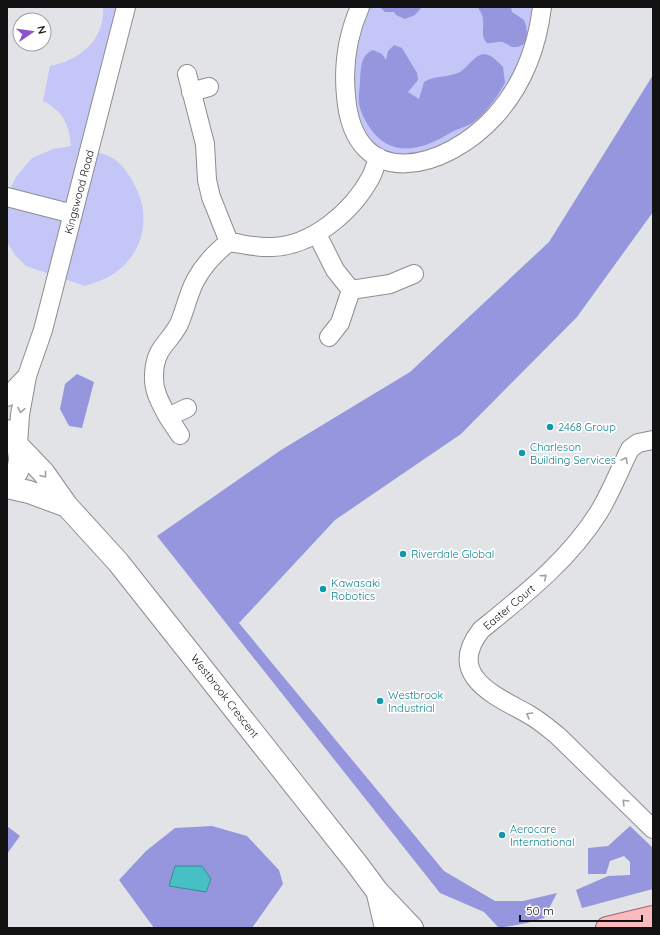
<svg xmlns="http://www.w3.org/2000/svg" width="660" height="935" viewBox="0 0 660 935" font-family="Quicksand,sans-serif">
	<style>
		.green { fill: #c4c6f8 }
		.forest { fill: #9696df }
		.water { fill: #47c0c5; stroke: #378c90 }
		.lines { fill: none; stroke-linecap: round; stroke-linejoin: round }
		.minor-casing { stroke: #8d8d91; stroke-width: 20 }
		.tertiary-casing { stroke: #8d8d91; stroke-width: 24 }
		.primary-casing { stroke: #a76267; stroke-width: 24 }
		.minor { stroke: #fff; stroke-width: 18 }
		.tertiary { stroke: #fff; stroke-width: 22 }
		.primary { stroke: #fabbbf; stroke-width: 22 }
		.oneway { stroke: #a0a0a1 }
		.culture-dot { fill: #0f9aa8; stroke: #fff; stroke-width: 1.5 }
		.labels { text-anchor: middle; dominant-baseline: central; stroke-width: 3.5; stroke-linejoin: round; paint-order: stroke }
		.street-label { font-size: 11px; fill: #121213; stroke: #fff }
		.culture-label { font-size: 11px; fill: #0d838f; stroke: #fff; text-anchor: start }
	</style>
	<rect width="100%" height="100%" fill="#e2e3e7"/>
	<!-- green -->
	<path class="green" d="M 103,7 L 118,7 L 82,148 C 91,151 103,153 111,157 C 122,163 131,177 136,188 C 151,217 143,253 116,272 C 107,279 96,282 85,286 L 26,266 L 15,255 L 7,242 L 7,195 L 16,177 L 32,158 L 53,149 L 71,146 C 69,124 63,111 43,101 L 50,66 C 80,60 105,40 103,7 Z
		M 367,7 L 535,7 L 532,31 L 510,85 L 488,112 L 460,135 L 434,150 L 405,157 L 379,150 L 360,129 L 351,72 L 362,17 Z"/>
	<!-- forest -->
	<path class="forest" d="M 380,7 L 422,7 L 415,15 L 405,19 L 396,15 L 394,12 L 385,12 Z
		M 477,7 L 511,7 L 512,12 L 524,20 C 528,29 530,48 514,47 C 510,47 507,43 502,42 C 497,41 492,44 487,43 C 477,34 490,21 477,7 Z
		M 394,45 L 402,48 L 417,73 L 418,80 L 408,92 L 419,99 L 424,82 C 435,75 449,78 460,72 C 468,67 475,54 485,54 C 492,55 498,62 503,67 L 505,83 C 497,97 486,113 472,123 C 466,127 457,129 450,133 C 421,151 389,159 368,125 C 364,118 360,111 359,103 C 358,96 360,88 360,81 C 361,69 360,55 373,50 L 382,54 L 386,60 L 388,51 Z
		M 653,75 L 653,212 L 577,317 L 461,434 L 335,520 L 239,623 L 444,871 L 495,901 L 523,901 L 557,893 L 544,918 L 527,923 L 499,928 L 484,912 L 440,893 L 157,536 L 281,450 L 410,372 L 549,242 Z
		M 77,374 L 94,382 L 82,428 L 69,426 L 60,409 L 65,384 Z
		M 7,826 L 20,836 L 7,854 Z
		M 212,826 L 247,836 L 279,870 L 283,884 L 252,928 L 154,928 L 119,880 L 146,851 L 175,828 Z
		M 630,826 L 653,848 L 653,889 L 582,908 L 576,890 L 608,876 L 630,875 L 630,862 L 624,856 L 610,861 L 606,874 L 588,874 L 588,848 L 608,846 Z"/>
	<!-- water -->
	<path class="water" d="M 175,866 L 202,866 L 211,879 L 206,892 L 169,886 Z"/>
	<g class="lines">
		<!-- minor casing -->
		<g class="minor-casing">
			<path id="minor" d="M 360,7 C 348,34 343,66 346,96 C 354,195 446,170 495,116 C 523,85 537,48 542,7
				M 187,74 L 205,144 L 207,180 L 211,197 L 229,242 C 243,244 257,248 272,247 C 312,246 352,212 371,177 C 374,171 376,164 378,157
				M 191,92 L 209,87
				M 7,197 L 73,214
				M 317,234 L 335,270 L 351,290 L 340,323 L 329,337
				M 351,290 L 390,284 L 414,274
				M 7,397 L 27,376
				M 168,417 C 161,404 153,391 154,375 C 155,347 168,345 179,324 C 185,310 188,295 195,281 C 203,266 216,252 229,242
				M 180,435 L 168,417 L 187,408
				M 653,440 L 638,443 L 630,449 C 620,469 611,492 599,512 C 569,560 524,595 481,630 C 445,676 496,696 528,714 C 539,720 548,728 558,736 L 653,829
				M 18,445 L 20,415 L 27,376 L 43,330 L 126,7"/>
		</g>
		<!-- tertiary casing -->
		<g class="tertiary-casing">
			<path id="tertiary" d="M 7,431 C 22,445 26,470 7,482
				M 19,447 L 43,472 L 67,506 L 118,562 L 357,864 L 377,891 L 412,928
				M 7,487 L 29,492 L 67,506
				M 378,894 L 386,928"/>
		</g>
		<!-- primary casing -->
		<g class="primary-casing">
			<path id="primary" d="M 607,928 L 653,917"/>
		</g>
		<!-- minor -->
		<use href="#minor" class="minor"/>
		<!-- tertiary -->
		<use href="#tertiary" class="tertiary"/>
		<!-- primary -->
		<use href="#primary" class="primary"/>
	</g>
	<!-- one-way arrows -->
	<defs><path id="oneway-chevron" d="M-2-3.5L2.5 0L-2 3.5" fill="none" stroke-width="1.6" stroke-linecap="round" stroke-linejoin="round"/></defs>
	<g class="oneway">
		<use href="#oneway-chevron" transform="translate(21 410) rotate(99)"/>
		<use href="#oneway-chevron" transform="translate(625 460) rotate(-62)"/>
		<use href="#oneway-chevron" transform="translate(44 475) rotate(52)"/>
		<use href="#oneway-chevron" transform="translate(544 577) rotate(-42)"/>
		<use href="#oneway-chevron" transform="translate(529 715) rotate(-150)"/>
		<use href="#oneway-chevron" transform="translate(625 802) rotate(-135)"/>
	</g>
	<!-- markers -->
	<g class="culture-dot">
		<circle cx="550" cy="427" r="4"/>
		<circle cx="522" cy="453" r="4"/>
		<circle cx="403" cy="554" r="4"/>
		<circle cx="323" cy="589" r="4"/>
		<circle cx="380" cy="701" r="4"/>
		<circle cx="502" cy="835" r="4"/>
	</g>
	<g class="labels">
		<!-- street labels -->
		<g class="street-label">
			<text transform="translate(79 192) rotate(-75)">Kingswood Road</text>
			<text transform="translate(509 607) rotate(-40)">Easter Court</text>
			<text transform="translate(225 696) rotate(52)">Westbrook Crescent</text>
		</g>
		<!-- culture labels -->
		<g class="culture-label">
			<text x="558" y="427">2468 Group</text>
			<text x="530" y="447">Charleson<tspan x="530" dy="13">Building Services</tspan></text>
			<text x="411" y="554">Riverdale Global</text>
			<text x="331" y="583">Kawasaki<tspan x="331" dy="13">Robotics</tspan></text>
			<text x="388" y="695">Westbrook<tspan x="388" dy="13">Industrial</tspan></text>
			<text x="510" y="829">Aerocare<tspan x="510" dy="13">International</tspan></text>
		</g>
	</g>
	<!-- border -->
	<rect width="660" height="935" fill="none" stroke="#121213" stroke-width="16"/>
	<!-- north arrow -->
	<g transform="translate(32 32) rotate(77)"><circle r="19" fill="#ffffff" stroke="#a0a0a1"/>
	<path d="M0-3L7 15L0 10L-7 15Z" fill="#8c53ca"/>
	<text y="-6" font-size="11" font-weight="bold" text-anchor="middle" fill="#121213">N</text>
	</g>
	<!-- scale -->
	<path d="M520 915v6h122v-6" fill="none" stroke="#121213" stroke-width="2"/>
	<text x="526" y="915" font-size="12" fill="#121213" stroke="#ffffff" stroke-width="3" paint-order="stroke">50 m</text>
</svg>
